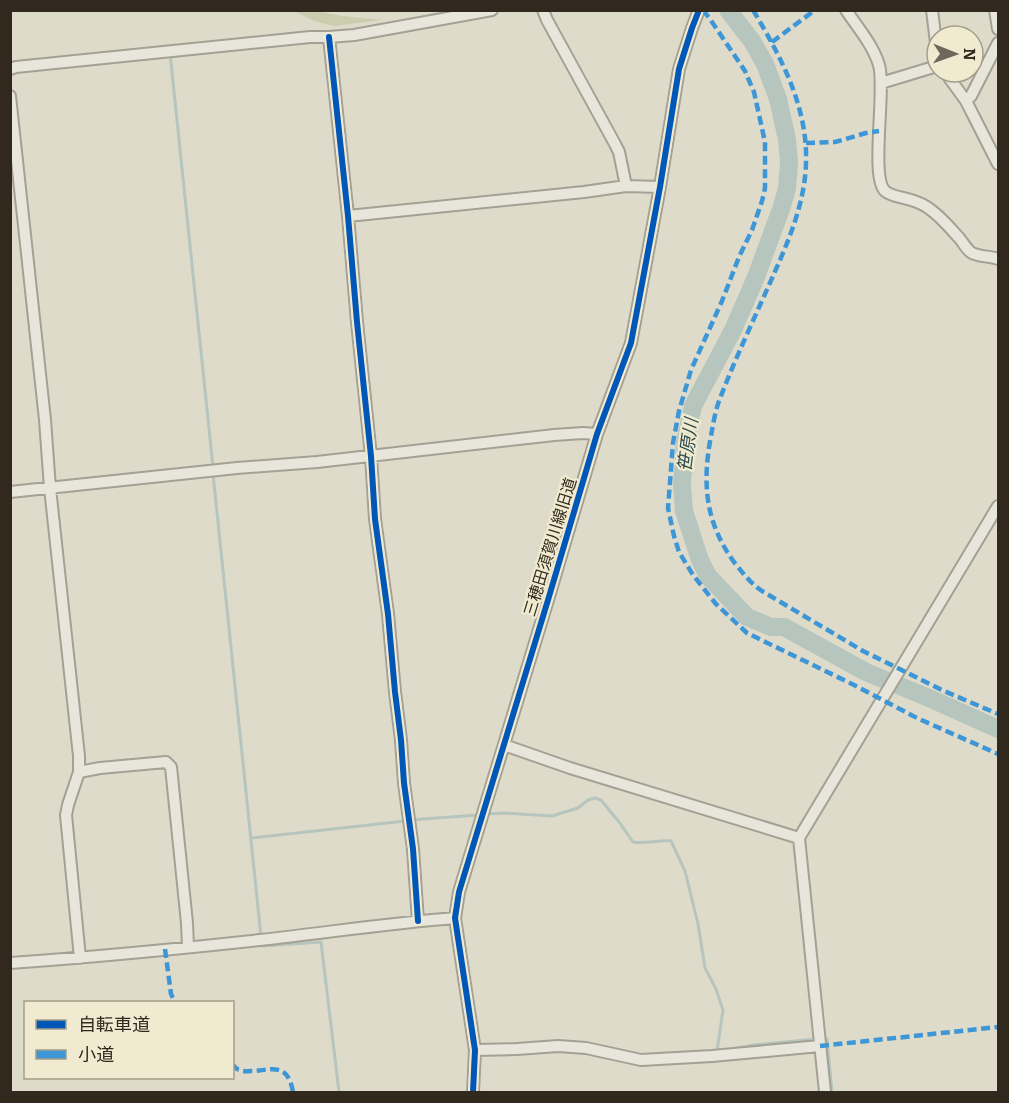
<svg xmlns="http://www.w3.org/2000/svg" width="1009" height="1103" viewBox="0 0 1009 1103" font-family="Bitter,'Noto Sans JP',serif">
	<style>
		.green { fill: #caceae }
		.lines { fill: none; stroke-linecap: round; stroke-linejoin: round }
		.stream { stroke: #b6c5bd; stroke-width: 3 }
		.river { stroke: #b6c5bd; stroke-width: 18 }
		.minor-casing { stroke: #a4a094; stroke-width: 14 }
		.minor { stroke: #e8e6db; stroke-width: 10 }
		.quiet { stroke: #3d96d5; stroke-width: 4.5; stroke-dasharray: 9 4.5; stroke-linecap: butt }
		.cycleway-casing { stroke: #f0ebd0; stroke-width: 10 }
		.cycleway { stroke: #0057b8; stroke-width: 6 }
		.labels { text-anchor: middle; dominant-baseline: central; stroke-width: 4.5; stroke-linejoin: round; paint-order: stroke }
		.street-label { font-size: 16px; fill: #31291e; stroke: #f0ebd0 }
		.water-label { font-size: 18px; font-style: italic; fill: #2f4c4f; stroke: #f0ebd0 }
	</style>
	<rect width="100%" height="100%" fill="#dfdbca"/>
	<!-- green -->
	<path class="green" d="M 294,11 L 316,11 L 342,16 L 383,20 L 334,26 L 314,21 Z"/>
	<g class="lines">
		<!-- stream -->
		<path class="stream" d="M 170,53 L 213,467
			M 213,474 L 262,946 L 321,942 L 339,1092
			M 486,814 L 506,813 L 552,816 L 578,808 L 588,800 L 595,798 L 601,800 L 619,822 L 633,842 C 645,844 658,840 671,841 L 685,871 L 698,924 L 705,968 L 716,989 L 723,1010 L 717,1051
			M 251,838 L 423,819 L 479,815
			M 822,1039 L 827,1039 L 832,1092
			M 727,1050 L 753,1045 L 816,1039"/>
		<!-- river -->
		<path class="river" d="M 728,10 L 752,41 L 765,64 L 778,99 L 787,139 L 789,162 L 787,189 L 781,209 L 756,277 L 733,330 L 693,406 L 685,443 L 682,484 L 684,511 L 700,560 L 708,576 L 747,617 L 771,627 L 784,627 L 866,672 L 929,698 L 998,729"/>
		<!-- minor casing -->
		<g class="minor-casing">
			<path id="minor" d="M 543,10 L 547,20 L 615,144 L 619,152 L 626,186
				M 846,10 C 858,28 873,45 879,65 C 886,90 870,177 885,191 C 892,197 903,197 911,200 C 918,202 925,205 931,210 C 942,218 951,229 960,239 C 964,244 967,250 972,253 C 980,257 990,256 998,259
				M 932,10 L 937,51
				M 995,10 L 998,29
				M 329,37 L 348,216 L 357,322 L 371,456 L 375,519 L 388,614 L 395,692 L 401,740 L 404,783 L 413,849 L 418,921
				M 10,69 L 16,67 L 310,37 L 329,37 L 354,35 L 492,10
				M 945,72 L 966,101 L 998,164
				M 881,83 L 937,66
				M 10,96 L 45,420 L 50,488 L 79,756 L 79,772 L 68,805 L 66,815 L 80,958
				M 966,101 L 971,96 L 998,43
				M 348,216 L 584,192 L 626,186 L 660,187
				M 10,492 L 237,468 L 317,462 L 554,435 L 583,433 L 597,434
				M 504,745 L 570,768 L 799,838
				M 79,772 L 100,768 L 166,762 L 171,767 L 187,923 L 188,947
				M 10,963 C 94,957 177,949 260,940 C 325,933 389,923 455,918
				M 475,1050 L 517,1049 L 558,1046 L 586,1048 L 641,1060 L 712,1056 L 820,1046
				M 473,1092 L 475,1050 L 455,918 L 459,892 L 548,600 L 597,434 L 631,343 L 660,187 L 679,69 L 692,28 L 699,10
				M 825,1092 L 799,838 L 998,506"/>
		</g>
		<!-- minor -->
		<use href="#minor" class="minor"/>
		<!-- quiet -->
		<path class="quiet" d="M 703,10 L 710,19 L 745,71 L 754,92 L 765,142 L 765,188 L 762,201 L 752,230 L 739,257 L 722,301 L 691,370 L 679,411 L 673,443 L 668,508 L 674,536 L 679,552 L 693,575 L 716,604 L 747,633 L 852,684 L 917,718 L 998,754
			M 753,10 C 781,57 808,107 806,163 C 805,202 789,240 773,276 C 755,317 735,359 719,401 C 715,412 713,425 711,436 C 702,483 705,522 734,562 C 743,573 750,583 762,591 L 863,651 L 944,691 L 998,714
			M 772,42 L 815,10
			M 806,143 L 835,142 L 866,133 L 879,131
			M 165,949 L 171,994 L 175,1002
			M 820,1046 L 998,1027
			M 232,1064 C 234,1066 237,1070 240,1070 C 244,1072 250,1071 254,1071 C 278,1068 288,1066 293,1092"/>
		<!-- cycleway casing -->
		<g class="cycleway-casing">
			<path id="cycleway" d="M 329,37 L 348,216 L 357,322 L 371,456 L 375,519 L 388,614 L 395,692 L 401,740 L 404,783 L 413,849 L 418,921
				M 473,1092 L 475,1050 L 455,918 L 459,892 L 548,600 L 597,434 L 631,343 L 660,187 L 679,69 L 692,28 L 699,10"/>
		</g>
		<!-- cycleway -->
		<use href="#cycleway" class="cycleway"/>
	</g>
	<g class="labels">
		<!-- street labels -->
		<g class="street-label">
			<text transform="translate(550 547) rotate(-73)">三穂田須賀川線旧道</text>
		</g>
		<!-- water labels -->
		<g class="water-label">
			<text transform="translate(688 445) rotate(-82)">笹原川</text>
		</g>
	</g>
	<!-- border -->
	<rect width="1009" height="1103" fill="none" stroke="#31291e" stroke-width="24"/>
	<!-- legend -->
	<rect x="24" y="1001" width="210" height="78" fill="#f0ebd0" stroke="#a49d89" stroke-width="1.5"/>
	<rect x="36" y="1020" width="30" height="9" fill="#0057b8" stroke="#a49d89" stroke-width="1.5"/>
	<text x="78" y="1031" font-size="18" fill="#31291e">自転車道</text>
	<rect x="36" y="1050" width="30" height="9" fill="#3d96d5" stroke="#a49d89" stroke-width="1.5"/>
	<text x="78" y="1061" font-size="18" fill="#31291e">小道</text>
	<!-- north arrow -->
	<g transform="translate(955 54) rotate(91)"><circle r="28" fill="#f0ebd0" stroke="#a49d89" stroke-width="1.5"/>
	<path d="M0-4.5L10 22L0 15L-10 22Z" fill="#6e675a"/>
	<text y="-9" font-size="16" font-weight="bold" text-anchor="middle" fill="#31291e">N</text>
	</g>
</svg>
